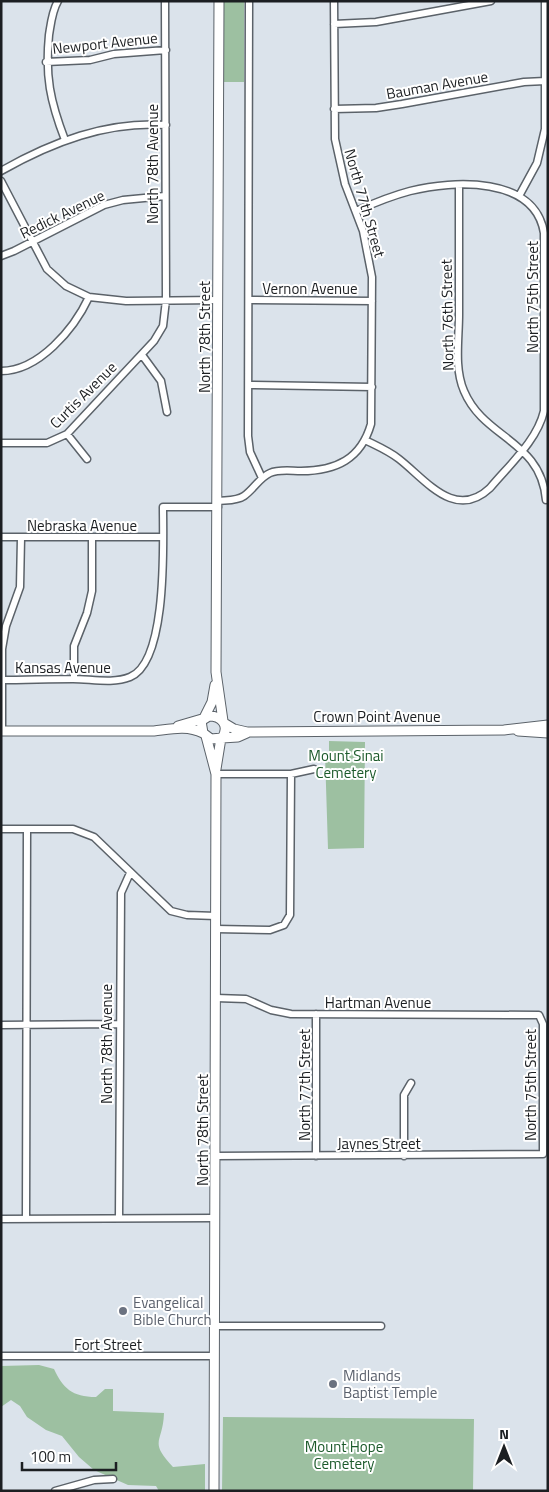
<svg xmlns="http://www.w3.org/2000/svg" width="549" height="1492" viewBox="0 0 549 1492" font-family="'Titillium Web',sans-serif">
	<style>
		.green { fill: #9dc0a1 }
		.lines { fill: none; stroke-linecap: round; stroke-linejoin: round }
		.street-casing { stroke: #5b6269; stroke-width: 9 }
		.secondary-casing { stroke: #5b6269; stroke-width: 11 }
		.street { stroke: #fff; stroke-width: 6 }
		.secondary { stroke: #fff; stroke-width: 9 }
		.worship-dot { fill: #6b7280; stroke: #fff; stroke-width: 2 }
		.labels { text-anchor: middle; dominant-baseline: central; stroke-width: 4; stroke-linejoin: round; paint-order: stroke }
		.street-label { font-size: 15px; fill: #1c1f22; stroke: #fff }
		.park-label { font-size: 15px; fill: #1c5a2b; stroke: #fff }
		.worship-label { font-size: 15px; fill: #5b616d; stroke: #fff; text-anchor: start }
	</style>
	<rect width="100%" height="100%" fill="#dbe3eb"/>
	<!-- green -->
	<path class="green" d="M 223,1 L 244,1 L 244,82 L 223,82 Z
		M 329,741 L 365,742 L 364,848 L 328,849 L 325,754 L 329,754 Z
		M 39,1365 L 54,1369 C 63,1388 72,1397 96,1397 L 105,1389 L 113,1389 L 113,1411 L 164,1413 C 163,1444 148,1440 173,1467 L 205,1464 L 205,1491 L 159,1491 L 156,1486 L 128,1485 L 94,1470 L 79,1457 L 62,1436 L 46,1430 L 27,1417 L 20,1406 L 11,1400 L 1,1407 L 1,1366 Z
		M 223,1417 L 474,1419 L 473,1491 L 222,1491 Z"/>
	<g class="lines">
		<!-- street casing -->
		<g class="street-casing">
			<path id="street" d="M 58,1 C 52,11 51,23 49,35 C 45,76 50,101 65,140
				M 249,1 L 248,436 L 250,452 L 262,478
				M 334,24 L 376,22 L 491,1
				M 46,62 L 90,60 L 114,54 L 166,50
				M 334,109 L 376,108 L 402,104 L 524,82 L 545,81
				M 1,171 C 52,142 107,121 166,125
				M 1,181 L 47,269 L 66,286 L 89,297
				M 459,185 C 459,228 459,272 459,315 C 459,339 454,368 464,391 C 484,439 541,440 546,500
				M 519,196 L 537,163 L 545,129 L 545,1
				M 356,211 C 374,203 391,196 410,191 C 453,180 535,176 544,233 L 544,411 C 537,441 509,465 490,488 C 455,521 426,480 399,459 C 389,451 377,446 365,440
				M 1,256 L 14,251 L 104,205 L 123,200 L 165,196
				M 249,300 L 372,301
				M 142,355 L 161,381 L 167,412
				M 1,371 C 39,371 74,329 89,297 L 126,301 L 218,300
				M 249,385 L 372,387
				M 67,434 L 87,459
				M 1,443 L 47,443 L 67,434 L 154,341 L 163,326 L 166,300 L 165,1
				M 218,501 C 226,500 237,501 244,496 C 254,489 259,478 270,473 C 279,469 291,471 301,471 C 336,471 361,459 371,424 L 372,277 L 363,231 L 345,184 L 335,139 L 334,1
				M 1,537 L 163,537
				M 74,679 L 74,646 L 87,613 L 92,591 L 92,537
				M 1,680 C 25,680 49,679 73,679 C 91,679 113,684 130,677 C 168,662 163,541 163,507 L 218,507
				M 2,731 L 2,649 L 6,626 L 20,587 L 21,538
				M 216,774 L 291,774 L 314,769
				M 1,829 L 73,829 L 94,837 L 171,911 L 187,915 L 216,916
				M 216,929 L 270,930 L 284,925 L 290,915 L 291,774
				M 316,1014 L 316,1156
				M 1,1025 L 119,1024
				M 215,1156 L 543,1154 L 543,1024 L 539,1015 L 291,1014 L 271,1010 L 246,999 L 216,998
				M 404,1156 L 404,1095 L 411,1083
				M 119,1218 L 121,893 L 130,873
				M 1,1219 L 215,1218
				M 26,1219 L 27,829
				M 215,1326 L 381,1326
				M 1,1356 L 214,1356
				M 55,1491 L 94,1480 L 113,1479"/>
		</g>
		<!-- secondary casing -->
		<g class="secondary-casing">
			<path id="secondary" d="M 219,1 L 216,672 L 223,721
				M 209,716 C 222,716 230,726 222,738 L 211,739 L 203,733 L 201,721 Z
				M 204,718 L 212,702 L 215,685
				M 224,723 L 234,729 L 247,732 L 504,730 L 548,725
				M 178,726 L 202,719
				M 1,731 L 154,731 C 171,729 187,725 203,733
				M 518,731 L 548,733
				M 206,736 L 216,774 L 214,1491
				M 222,738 L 238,737 L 247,733
				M 216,769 L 221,738"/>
		</g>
		<!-- street -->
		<use href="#street" class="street"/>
		<!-- secondary -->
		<use href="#secondary" class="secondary"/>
	</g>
	<!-- markers -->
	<g class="worship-dot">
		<circle cx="123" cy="1311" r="5"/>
		<circle cx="333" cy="1384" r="5"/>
	</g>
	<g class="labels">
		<!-- street labels -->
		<g class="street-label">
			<text transform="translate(105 43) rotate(-6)">Newport Avenue</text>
			<text transform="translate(437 85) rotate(-10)">Bauman Avenue</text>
			<text transform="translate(152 164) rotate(-90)">North 78th Avenue</text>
			<text transform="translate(365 203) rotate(74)">North 77th Street</text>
			<text transform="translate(62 214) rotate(-26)">Redick Avenue</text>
			<text x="310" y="288">Vernon Avenue</text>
			<text transform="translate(532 297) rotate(-90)">North 75th Street</text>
			<text transform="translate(447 315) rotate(-91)">North 76th Street</text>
			<text transform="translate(204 337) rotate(-90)">North 78th Street</text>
			<text transform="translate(83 395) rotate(-45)">Curtis Avenue</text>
			<text x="82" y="525">Nebraska Avenue</text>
			<text x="63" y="667">Kansas Avenue</text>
			<text x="377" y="716">Crown Point Avenue</text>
			<text x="378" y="1002">Hartman Avenue</text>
			<text transform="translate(106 1044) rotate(-90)">North 78th Avenue</text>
			<text transform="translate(304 1085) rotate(-90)">North 77th Street</text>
			<text transform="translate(530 1085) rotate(-90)">North 75th Street</text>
			<text transform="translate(202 1130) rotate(-90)">North 78th Street</text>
			<text x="379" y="1143">Jaynes Street</text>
			<text x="108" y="1344">Fort Street</text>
		</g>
		<!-- park labels -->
		<g class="park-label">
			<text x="346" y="755">Mount Sinai<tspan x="346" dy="17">Cemetery</tspan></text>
			<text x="344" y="1446">Mount Hope<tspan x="344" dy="17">Cemetery</tspan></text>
		</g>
		<!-- worship labels -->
		<g class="worship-label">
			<text x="133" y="1302">Evangelical<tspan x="133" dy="17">Bible Church</tspan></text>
			<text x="343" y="1375">Midlands<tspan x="343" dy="17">Baptist Temple</tspan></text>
		</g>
	</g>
	<!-- border -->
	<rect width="549" height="1492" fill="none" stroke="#1c1f22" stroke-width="5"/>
	<!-- north arrow -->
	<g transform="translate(504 1447)" stroke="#ffffff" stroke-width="4" paint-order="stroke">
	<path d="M0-4L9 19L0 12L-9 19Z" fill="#1c1f22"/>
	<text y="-8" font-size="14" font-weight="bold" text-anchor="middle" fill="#1c1f22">N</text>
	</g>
	<!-- scale -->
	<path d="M22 1462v8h94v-8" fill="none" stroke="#1c1f22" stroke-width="2.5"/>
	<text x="30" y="1462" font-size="15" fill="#1c1f22" stroke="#ffffff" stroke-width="4" paint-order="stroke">100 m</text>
</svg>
